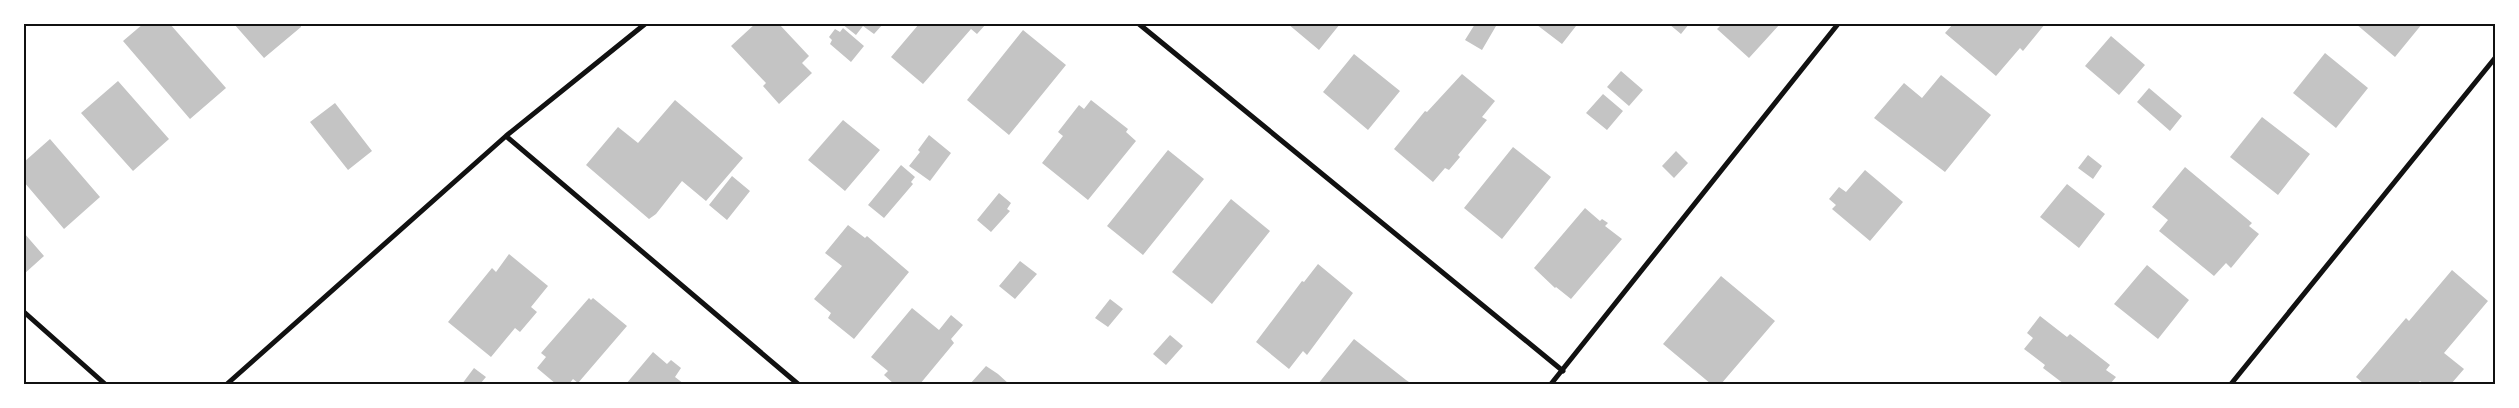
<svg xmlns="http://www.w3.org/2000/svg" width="2519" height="408" viewBox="0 0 2519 408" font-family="Mulish,sans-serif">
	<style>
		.building { fill: #c4c4c4 }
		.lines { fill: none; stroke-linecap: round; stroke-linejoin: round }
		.minor { stroke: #111; stroke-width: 5 }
		.neatline { fill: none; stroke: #111; stroke-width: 2 }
	</style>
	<rect width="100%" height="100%" fill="#fff"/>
	<!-- building -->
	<path class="building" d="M 143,24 L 170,24 L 226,88 L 190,119 L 123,41 Z
		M 234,24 L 301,24 L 301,27 L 264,58 Z
		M 755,24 L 779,24 L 809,56 L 802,63 L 812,73 L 779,104 L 763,86 L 766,83 L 731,46 Z
		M 842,24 L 883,24 L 874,34 L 863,26 L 856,35 Z
		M 919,24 L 986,24 L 977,34 L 971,29 L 923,84 L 891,57 Z
		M 1288,24 L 1340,24 L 1319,50 Z
		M 1475,24 L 1492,24 L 1496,26 L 1482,50 L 1465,40 Z
		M 1538,24 L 1572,24 L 1576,26 L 1562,44 L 1537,25 Z
		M 1669,24 L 1689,24 L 1681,34 Z
		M 1722,24 L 1780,24 L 1749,58 L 1717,29 Z
		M 1953,24 L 2045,24 L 2023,51 L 2020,48 L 1996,76 L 1945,33 Z
		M 2356,24 L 2422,24 L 2395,57 Z
		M 843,28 L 864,46 L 851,62 L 830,44 L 832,40 L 829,37 L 835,29 L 840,32 Z
		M 1023,30 L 1066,65 L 1009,135 L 967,100 Z
		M 2111,36 L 2145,65 L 2119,95 L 2085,66 Z
		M 2325,53 L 2368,88 L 2336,128 L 2293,93 Z
		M 1354,54 L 1400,91 L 1368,130 L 1323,92 Z
		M 1621,71 L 1643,90 L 1629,106 L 1607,87 Z
		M 1462,74 L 1495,101 L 1482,117 L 1487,120 L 1458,155 L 1460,157 L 1449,170 L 1445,168 L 1433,182 L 1394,149 L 1425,111 L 1427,112 Z
		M 1941,75 L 1991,115 L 1945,172 L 1874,118 L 1904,83 L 1922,98 Z
		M 118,81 L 169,139 L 133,171 L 81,113 Z
		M 2149,88 L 2182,116 L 2170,131 L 2137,102 Z
		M 1603,94 L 1623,111 L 1607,130 L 1586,113 Z
		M 675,100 L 743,158 L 706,201 L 682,181 L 656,214 L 649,219 L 586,165 L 618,127 L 638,143 Z
		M 1091,100 L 1128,129 L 1126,132 L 1136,141 L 1088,200 L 1042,163 L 1063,136 L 1058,132 L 1079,105 L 1084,109 Z
		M 335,103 L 372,151 L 348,170 L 310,122 Z
		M 2262,117 L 2310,154 L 2278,195 L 2230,157 Z
		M 843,120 L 880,150 L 845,191 L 808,160 Z
		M 929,135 L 951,153 L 930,181 L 909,166 L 920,152 L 918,150 Z
		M 50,139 L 100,197 L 64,229 L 24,182 L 24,162 Z
		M 1513,147 L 1551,177 L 1502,239 L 1464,208 Z
		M 1168,150 L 1204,179 L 1143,255 L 1107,226 Z
		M 1676,151 L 1688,163 L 1674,178 L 1662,166 Z
		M 2088,155 L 2102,166 L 2093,179 L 2078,168 Z
		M 901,165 L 915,177 L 911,182 L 913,184 L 884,218 L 868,205 Z
		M 2185,167 L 2252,223 L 2249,226 L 2259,234 L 2231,268 L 2226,263 L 2214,276 L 2159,231 L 2168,220 L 2152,207 Z
		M 1865,170 L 1903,202 L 1870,241 L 1832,209 L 1836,205 L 1829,199 L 1839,187 L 1846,192 Z
		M 732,176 L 750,191 L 727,220 L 709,205 Z
		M 2067,184 L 2105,214 L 2079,248 L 2040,217 Z
		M 999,193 L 1011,203 L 1007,209 L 1010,211 L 991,232 L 977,220 Z
		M 1231,199 L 1270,231 L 1212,304 L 1172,272 Z
		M 1585,208 L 1600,221 L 1602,219 L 1608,223 L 1605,226 L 1622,239 L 1571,299 L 1556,287 L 1555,288 L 1534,268 Z
		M 848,225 L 865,238 L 867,236 L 909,272 L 854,339 L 828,318 L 831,313 L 814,299 L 842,266 L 825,253 Z
		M 24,233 L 44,256 L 24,274 Z
		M 509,254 L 548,286 L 531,307 L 537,312 L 520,332 L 515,328 L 491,357 L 448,322 L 492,268 L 496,272 Z
		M 1020,261 L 1037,274 L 1015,299 L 999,286 Z
		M 1318,264 L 1353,293 L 1307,355 L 1303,351 L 1289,369 L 1256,342 L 1302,281 L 1304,282 Z
		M 2147,265 L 2189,300 L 2158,339 L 2114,304 Z
		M 2452,270 L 2488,301 L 2444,353 L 2464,369 L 2451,384 L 2424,384 L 2420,381 L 2417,384 L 2364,384 L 2356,377 L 2406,318 L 2409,321 Z
		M 1721,276 L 1775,321 L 1721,384 L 1711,384 L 1663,344 Z
		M 589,298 L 591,300 L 593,298 L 627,326 L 578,383 L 573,379 L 569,384 L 556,384 L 537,368 L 546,357 L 541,353 Z
		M 1110,299 L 1123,309 L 1108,327 L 1095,318 Z
		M 912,308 L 939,330 L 951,315 L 963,325 L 951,339 L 954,343 L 920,384 L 894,384 L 884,375 L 888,371 L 871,357 Z
		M 2040,316 L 2067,337 L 2070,334 L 2110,365 L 2106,370 L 2116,377 L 2110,384 L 2096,382 L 2094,384 L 2064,384 L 2043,368 L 2045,365 L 2024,349 L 2033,338 L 2027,333 Z
		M 1170,335 L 1183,346 L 1166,365 L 1153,354 Z
		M 1354,339 L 1406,380 L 1412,384 L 1318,384 Z
		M 653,352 L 667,364 L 671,360 L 681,368 L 675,377 L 684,384 L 626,384 Z
		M 986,366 L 998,374 L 1009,384 L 970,384 Z
		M 474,368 L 486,377 L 480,384 L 462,384 Z"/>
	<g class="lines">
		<!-- minor -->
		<path class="minor" d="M 1139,24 L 1563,371
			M 506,136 L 798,384
			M 24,312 L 105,384
			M 227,384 L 506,136 L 645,24
			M 1551,384 L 1838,24
			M 2231,384 L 2495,58"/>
	</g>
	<!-- border -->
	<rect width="2519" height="408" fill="none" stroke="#ffffff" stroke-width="50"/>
	<rect x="25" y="25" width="2469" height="358" class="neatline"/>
</svg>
